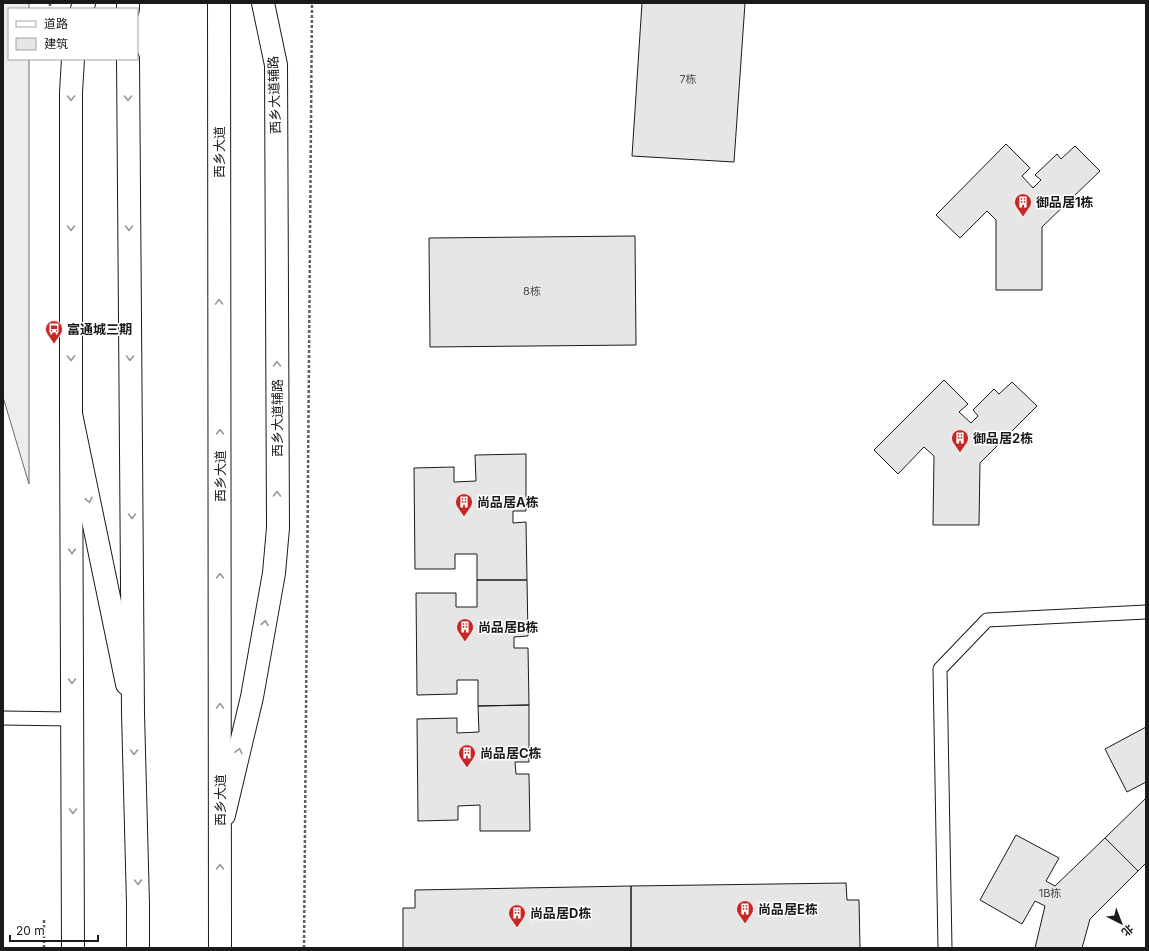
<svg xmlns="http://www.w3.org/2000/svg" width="1149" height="951" viewBox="0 0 1149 951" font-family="Inter,'Noto Sans SC',sans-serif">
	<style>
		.built { fill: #ededed; stroke: #6a6a6a }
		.building { fill: #e6e6e6; stroke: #1a1a1a }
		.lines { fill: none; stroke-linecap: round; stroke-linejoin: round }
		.service-casing { stroke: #1a1a1a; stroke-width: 15 }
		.tertiary-casing { stroke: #1a1a1a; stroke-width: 24 }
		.primary-casing { stroke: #1a1a1a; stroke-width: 24 }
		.path { stroke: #5f5f5f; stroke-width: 2.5; stroke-dasharray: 3 2; stroke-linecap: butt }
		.service { stroke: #fff; stroke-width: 13 }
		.tertiary { stroke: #fff; stroke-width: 22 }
		.primary { stroke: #fff; stroke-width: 22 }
		.oneway { stroke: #989898 }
		.labels { text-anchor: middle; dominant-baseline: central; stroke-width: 3; stroke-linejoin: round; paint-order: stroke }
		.number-label { font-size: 11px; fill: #4d4d4d }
		.street-label { font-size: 13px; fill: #1a1a1a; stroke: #fff }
		.poi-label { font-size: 13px; font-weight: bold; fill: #1a1a1a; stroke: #fff; text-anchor: start }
	</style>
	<rect width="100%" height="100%" fill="#fff"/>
	<!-- built -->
	<path class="built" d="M 3,3 L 29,3 L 29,9 L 9,9 L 9,59 L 29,59 L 29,484 L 3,397 Z"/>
	<!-- building -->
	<path class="building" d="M 642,3 L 745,3 L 734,162 L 632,156 Z
		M 1006,144 L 1030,168 L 1022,176 L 1033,188 L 1041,180 L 1035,175 L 1057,154 L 1061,159 L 1075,146 L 1100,171 L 1042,227 L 1042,290 L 996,290 L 996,220 L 987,211 L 960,238 L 936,215 Z
		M 635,236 L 636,345 L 430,347 L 429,238 Z
		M 944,380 L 968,404 L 959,412 L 971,423 L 978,416 L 973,410 L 994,389 L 999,394 L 1012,382 L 1037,406 L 980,463 L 979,525 L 933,525 L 934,456 L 924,447 L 898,474 L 874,450 Z
		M 526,454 L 526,511 L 513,511 L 513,523 L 526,522 L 527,580 L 477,580 L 477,554 L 455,554 L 455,569 L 415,569 L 414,468 L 454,467 L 454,482 L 476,481 L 475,455 Z
		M 477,580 L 527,580 L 528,636 L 514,637 L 514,648 L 528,648 L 529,705 L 478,706 L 478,680 L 457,680 L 457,694 L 417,695 L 416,593 L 456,593 L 456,607 L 477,607 Z
		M 529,705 L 529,762 L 515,762 L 516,774 L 529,774 L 530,831 L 480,831 L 480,805 L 458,806 L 458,820 L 418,821 L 417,719 L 457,718 L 457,733 L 479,732 L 478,706 Z
		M 1146,727 L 1146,782 L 1127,792 L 1105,749 Z
		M 1146,798 L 1146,863 L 1138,871 L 1105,838 Z
		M 1016,835 L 1059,858 L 1046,881 L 1055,886 L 1105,838 L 1138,871 L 1090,919 L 1082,948 L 1035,948 L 1045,906 L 1035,901 L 1022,924 L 980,900 Z
		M 846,883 L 847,900 L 859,900 L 860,948 L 631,948 L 631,886 Z
		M 631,886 L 631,948 L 403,948 L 403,908 L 415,908 L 415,890 Z"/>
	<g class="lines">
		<!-- service casing -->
		<g class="service-casing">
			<path id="service" d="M 3,718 L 72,719
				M 945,948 L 940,669 L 987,620 L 1146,612"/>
		</g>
		<!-- tertiary casing -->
		<g class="tertiary-casing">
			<path id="tertiary" d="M 82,9 L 84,3
				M 73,59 L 71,92 L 71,414 L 127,684
				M 224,815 L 252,697 L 274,573 L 278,528 L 276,65 L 263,3"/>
		</g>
		<!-- primary casing -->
		<g class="primary-casing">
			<path id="primary" d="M 219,3 L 220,948
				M 128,9 L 128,3
				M 128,59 L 133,713 L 138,904 L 138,948
				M 71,414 L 73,948"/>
		</g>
		<!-- path -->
		<path class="path" d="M 50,3 L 50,9
			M 44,948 L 44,919
			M 304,948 L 312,3"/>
		<!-- service -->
		<use href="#service" class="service"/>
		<!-- tertiary -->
		<use href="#tertiary" class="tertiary"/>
		<!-- primary -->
		<use href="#primary" class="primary"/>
	</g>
	<!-- one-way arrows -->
	<defs><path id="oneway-chevron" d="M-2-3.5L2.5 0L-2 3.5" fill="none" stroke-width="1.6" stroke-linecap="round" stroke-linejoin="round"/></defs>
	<g class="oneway">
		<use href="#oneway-chevron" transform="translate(71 98) rotate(90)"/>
		<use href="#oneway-chevron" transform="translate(128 98) rotate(90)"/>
		<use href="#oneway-chevron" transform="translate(71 228) rotate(90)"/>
		<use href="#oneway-chevron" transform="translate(129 228) rotate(90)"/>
		<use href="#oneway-chevron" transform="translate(219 302) rotate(-90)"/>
		<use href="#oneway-chevron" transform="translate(71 358) rotate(90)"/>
		<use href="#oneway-chevron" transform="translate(130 358) rotate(90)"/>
		<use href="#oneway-chevron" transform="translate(277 364) rotate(-90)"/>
		<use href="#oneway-chevron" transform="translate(220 432) rotate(-90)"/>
		<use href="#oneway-chevron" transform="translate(277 494) rotate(-90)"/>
		<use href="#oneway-chevron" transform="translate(89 500) rotate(78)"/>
		<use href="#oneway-chevron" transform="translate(132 516) rotate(90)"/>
		<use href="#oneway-chevron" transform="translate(72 551) rotate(90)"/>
		<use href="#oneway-chevron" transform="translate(220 576) rotate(-90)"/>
		<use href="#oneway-chevron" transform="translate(265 623) rotate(-80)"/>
		<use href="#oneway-chevron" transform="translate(72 681) rotate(90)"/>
		<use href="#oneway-chevron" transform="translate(220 706) rotate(-90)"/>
		<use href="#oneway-chevron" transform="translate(239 751) rotate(-77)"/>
		<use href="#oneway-chevron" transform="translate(134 752) rotate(89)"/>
		<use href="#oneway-chevron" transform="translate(73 811) rotate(90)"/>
		<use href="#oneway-chevron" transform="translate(220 867) rotate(-90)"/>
		<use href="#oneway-chevron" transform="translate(138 882) rotate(89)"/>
	</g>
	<!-- icons -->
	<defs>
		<g id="building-pin" transform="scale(0.9)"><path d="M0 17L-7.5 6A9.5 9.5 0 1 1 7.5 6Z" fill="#c62828" stroke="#fff"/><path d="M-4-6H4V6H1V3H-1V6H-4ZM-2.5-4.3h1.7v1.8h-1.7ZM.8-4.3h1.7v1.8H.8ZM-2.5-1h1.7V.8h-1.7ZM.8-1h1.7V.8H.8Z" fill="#fff"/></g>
		<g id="bus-pin" transform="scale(0.9)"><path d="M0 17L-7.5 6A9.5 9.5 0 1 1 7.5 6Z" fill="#c62828" stroke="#fff"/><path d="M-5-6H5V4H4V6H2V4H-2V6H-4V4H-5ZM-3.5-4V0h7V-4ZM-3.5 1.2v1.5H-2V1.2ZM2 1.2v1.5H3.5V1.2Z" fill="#fff"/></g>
	</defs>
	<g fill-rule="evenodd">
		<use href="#building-pin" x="1023" y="202"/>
		<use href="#bus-pin" x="54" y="329"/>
		<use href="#building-pin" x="960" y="438"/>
		<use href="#building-pin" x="464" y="502"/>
		<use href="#building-pin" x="465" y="627"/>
		<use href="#building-pin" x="467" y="753"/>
		<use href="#building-pin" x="745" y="909"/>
		<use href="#building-pin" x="517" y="913"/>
	</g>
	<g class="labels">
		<!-- number labels -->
		<g class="number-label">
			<text x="688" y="79">7栋</text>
			<text x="532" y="291">8栋</text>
			<text x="1050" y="893">1B栋</text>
		</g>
		<!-- street labels -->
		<g class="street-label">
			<text transform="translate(274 95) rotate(-92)">西乡大道辅路</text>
			<text transform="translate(219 152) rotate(-90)">西乡大道</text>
			<text transform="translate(277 418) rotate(-90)">西乡大道辅路</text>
			<text transform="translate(220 476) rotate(-90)">西乡大道</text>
			<text transform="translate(220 800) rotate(-90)">西乡大道</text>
		</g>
		<!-- poi labels -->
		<g class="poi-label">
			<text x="1036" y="202">御品居1栋</text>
			<text x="67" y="329">富通城三期</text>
			<text x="973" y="438">御品居2栋</text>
			<text x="477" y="502">尚品居A栋</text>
			<text x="478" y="627">尚品居B栋</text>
			<text x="480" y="753">尚品居C栋</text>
			<text x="758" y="909">尚品居E栋</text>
			<text x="530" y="913">尚品居D栋</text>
		</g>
	</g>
	<!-- border -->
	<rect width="1149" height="951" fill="none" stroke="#1a1a1a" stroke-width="8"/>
	<!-- legend -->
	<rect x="8" y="8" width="130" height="52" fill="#ffffff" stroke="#a3a3a3"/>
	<rect x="16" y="21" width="20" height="6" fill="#ffffff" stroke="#a3a3a3"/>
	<text x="44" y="28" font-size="12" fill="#1a1a1a">道路</text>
	<rect x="16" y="38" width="20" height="12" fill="#e6e6e6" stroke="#a3a3a3"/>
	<text x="44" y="48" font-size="12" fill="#1a1a1a">建筑</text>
	<!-- north arrow -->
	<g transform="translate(1121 923) rotate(138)" stroke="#ffffff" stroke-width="3" paint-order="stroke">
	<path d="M0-3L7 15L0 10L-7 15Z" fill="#1a1a1a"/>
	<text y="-6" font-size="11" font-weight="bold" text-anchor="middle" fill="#1a1a1a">北</text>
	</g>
	<!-- scale -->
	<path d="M10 935v6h88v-6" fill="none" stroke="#1a1a1a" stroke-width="2"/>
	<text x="16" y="935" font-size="12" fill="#1a1a1a" stroke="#ffffff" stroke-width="3" paint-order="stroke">20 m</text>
</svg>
